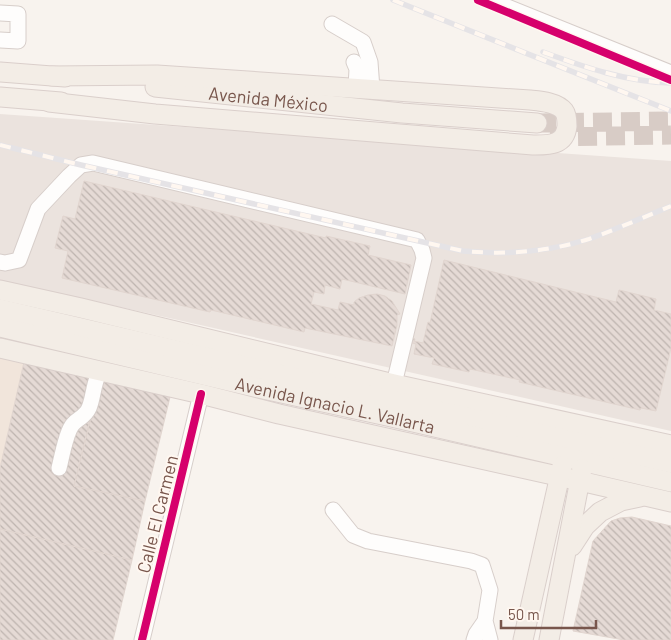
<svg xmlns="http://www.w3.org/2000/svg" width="671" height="640" viewBox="0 0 671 640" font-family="Barlow,sans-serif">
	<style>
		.residential { fill: #f1e5db }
		.industrial { fill: #ebe3de }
		.building { fill: url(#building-back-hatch); stroke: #e1d5cf }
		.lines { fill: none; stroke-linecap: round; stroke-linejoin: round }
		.major-tunnel { stroke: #d8ccc6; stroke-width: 19; stroke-dasharray: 19 9; stroke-linecap: butt }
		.minor-casing { stroke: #d7ceca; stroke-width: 17 }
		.major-casing { stroke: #dacfcb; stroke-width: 21 }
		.minor { stroke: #fefdfc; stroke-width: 15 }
		.major { stroke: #f3ede6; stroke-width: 19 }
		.rail-casing { stroke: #e5e3e6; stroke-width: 5.5 }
		.rail { stroke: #fff7f0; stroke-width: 4; stroke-dasharray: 11; stroke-linecap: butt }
		.cycleway-casing { stroke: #fff7f0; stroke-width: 11 }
		.cycleway { stroke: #d6006c; stroke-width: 8 }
		.labels { text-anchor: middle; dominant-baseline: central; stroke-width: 4; stroke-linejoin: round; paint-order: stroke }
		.street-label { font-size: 18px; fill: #78564c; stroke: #fff7f0 }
	</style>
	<defs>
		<pattern id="building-back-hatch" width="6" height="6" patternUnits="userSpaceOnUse" patternTransform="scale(1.25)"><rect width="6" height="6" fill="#e5dad5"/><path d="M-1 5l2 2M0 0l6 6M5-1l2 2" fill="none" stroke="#beb4af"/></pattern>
	</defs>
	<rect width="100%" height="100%" fill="#f8f3ee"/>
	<!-- residential -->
	<path class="residential" d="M 0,356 L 24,362 L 0,468 Z"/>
	<!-- industrial -->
	<path class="industrial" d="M 0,114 L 671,161 L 671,431 L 0,280 Z"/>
	<!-- building -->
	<path class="building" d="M 84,181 L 326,238 L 326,236 L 370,246 L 368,255 L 411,265 L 405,294 L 342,279 L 340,289 L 325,285 L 324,294 L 314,292 L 311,304 L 338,310 L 340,302 L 354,305 L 354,302 L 359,298 L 368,295 L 377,294 L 385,296 L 392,301 L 400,314 L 397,315 L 397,325 L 392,346 L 305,328 L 304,332 L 211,310 L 210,312 L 62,278 L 68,251 L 55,248 L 63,216 L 75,219 Z
		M 444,260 L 616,302 L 619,290 L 656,299 L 654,310 L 671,314 L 671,348 L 656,411 L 641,408 L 640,410 L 519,382 L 520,380 L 470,369 L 469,372 L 432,364 L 434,358 L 414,354 L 416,344 L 405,341 L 406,336 L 415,339 L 414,341 L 423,343 L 428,322 L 430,323 Z
		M 24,362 L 100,380 L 74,486 L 145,501 L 132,560 L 0,529 L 0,468 Z
		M 100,380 L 170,397 L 145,501 L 74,486 Z
		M 632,517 L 671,526 L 671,640 L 624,640 L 573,631 L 593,541 L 611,521 L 620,518 Z
		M 0,529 L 132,560 L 113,640 L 0,640 Z"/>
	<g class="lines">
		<!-- major-tunnel -->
		<path class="major-tunnel" d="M 537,123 L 671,121
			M 550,137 L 671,135"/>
		<!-- minor casing -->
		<g class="minor-casing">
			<path id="minor" d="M 490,0 L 671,73
				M 0,13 L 18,14 L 18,41 L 0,40
				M 332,24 L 363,42 L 370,62 L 372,89
				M 354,62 L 357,69 L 356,88
				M 0,262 L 5,263 L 19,260 L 38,209 L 69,176 L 81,165 L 93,163 L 417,240 L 422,250 L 424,258 L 394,384
				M 59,468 C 62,457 65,437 71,427 C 75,419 85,418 89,408 C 94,396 93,383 100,371
				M 333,510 L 353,535 L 368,541 L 471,561 L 482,565 L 490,590 L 485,621 L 490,640
				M 142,640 L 201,394
				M 474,640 L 476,634 L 485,621"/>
		</g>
		<!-- major casing -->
		<g class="major-casing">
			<g id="major">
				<path d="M 0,72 L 65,77"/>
				<path id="s1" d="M 155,87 L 402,113 L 537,123"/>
				<path d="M 0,97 L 61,102"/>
				<path d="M 49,102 L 155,114 L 533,145 C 548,145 565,146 567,126 C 567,121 567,115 564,111 C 557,102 540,101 530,100 L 157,75 L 52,76"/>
				<path d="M 0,290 L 81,308 L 394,384 L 671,445"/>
				<path d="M 0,309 L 390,400 L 671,463"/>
				<path id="s2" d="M 0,327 L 254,387 L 387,416 L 671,482"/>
				<path d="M 0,348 L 201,394 L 279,414 L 580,481 L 671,502"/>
				<path d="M 572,546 L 585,526 L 600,512 L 621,501 L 640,497"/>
				<path d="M 523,640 L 562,466"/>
				<path d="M 549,640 L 582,469"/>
			</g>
		</g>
		<!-- minor -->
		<use href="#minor" class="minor"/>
		<!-- major -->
		<use href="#major" class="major"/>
		<!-- rail casing -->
		<g class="rail-casing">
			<path id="rail" d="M 393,0 L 671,111
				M 543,52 C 584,67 627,82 671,83
				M 0,145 L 81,165 L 463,251 C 505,255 548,252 589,239 C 617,229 644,217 671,206"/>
		</g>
		<!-- rail -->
		<use href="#rail" class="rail"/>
		<!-- cycleway casing -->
		<g class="cycleway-casing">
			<path id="cycleway" d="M 478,0 L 671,80
				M 142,640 L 201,394"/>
		</g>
		<!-- cycleway -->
		<use href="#cycleway" class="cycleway"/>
	</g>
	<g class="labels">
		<!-- street labels -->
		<g class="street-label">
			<text stroke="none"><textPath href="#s1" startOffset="114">Avenida México</textPath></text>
			<text stroke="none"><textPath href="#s2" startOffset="344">Avenida Ignacio L. Vallarta</textPath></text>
			<text transform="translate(157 514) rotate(-76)">Calle El Carmen</text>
		</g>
	</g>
	<!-- scale -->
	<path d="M501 620v8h95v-8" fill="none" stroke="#78564c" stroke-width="2.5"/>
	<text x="508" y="620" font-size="15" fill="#78564c" stroke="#fff7f0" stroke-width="4" paint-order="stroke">50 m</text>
</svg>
